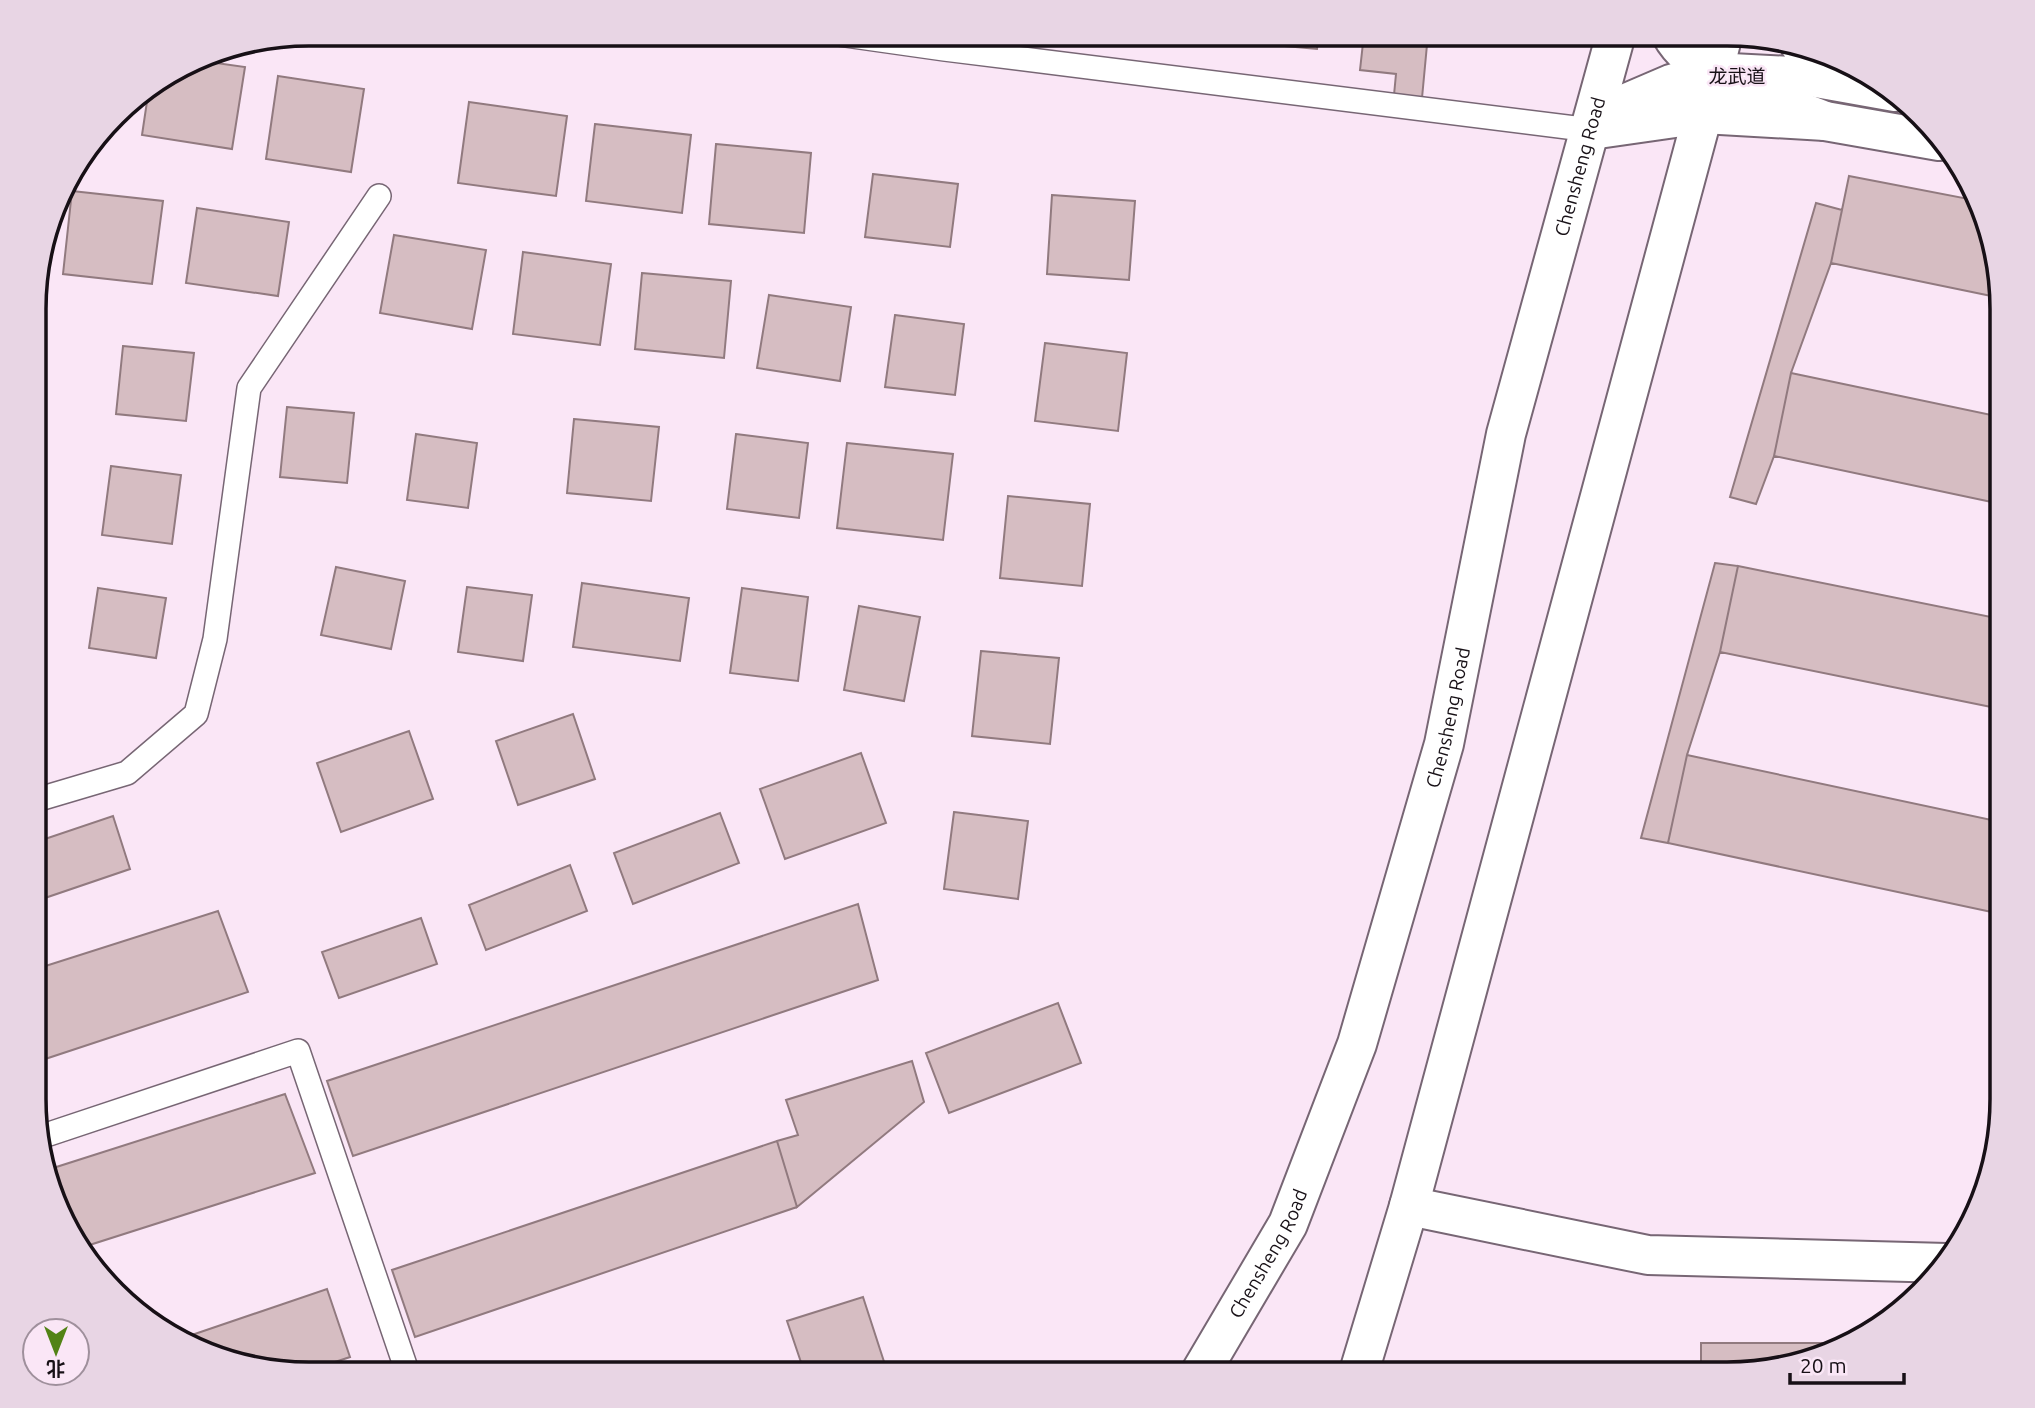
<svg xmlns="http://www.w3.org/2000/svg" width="2035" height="1408" viewBox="0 0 2035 1408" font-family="Ubuntu,'Noto Sans SC',sans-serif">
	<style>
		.building { fill: #d6bdc2; stroke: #917a7f; stroke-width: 2 }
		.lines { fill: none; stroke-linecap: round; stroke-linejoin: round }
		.service-casing { stroke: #776674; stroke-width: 26 }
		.minor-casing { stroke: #776674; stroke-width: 42 }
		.tertiary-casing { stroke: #776674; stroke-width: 42 }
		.secondary-casing { stroke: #776674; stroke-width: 42 }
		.service { stroke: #fff; stroke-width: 23 }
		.minor { stroke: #fff; stroke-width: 38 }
		.tertiary { stroke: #fff; stroke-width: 38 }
		.secondary { stroke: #fff; stroke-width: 38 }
		.labels { text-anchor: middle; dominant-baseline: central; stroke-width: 5; stroke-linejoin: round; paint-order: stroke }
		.street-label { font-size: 19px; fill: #171016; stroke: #fae6f6 }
		.rim { fill: none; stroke: #171016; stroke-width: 3.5 }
	</style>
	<rect width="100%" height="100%" fill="#fae6f6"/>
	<!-- building -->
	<path class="building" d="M 1251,34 L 1319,34 L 1317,49 L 1251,43 Z
		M 1364,34 L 1428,34 L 1422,98 L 1394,95 L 1396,74 L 1360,70 Z
		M 195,60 L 245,67 L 232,149 L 142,135 L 149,88 Z
		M 278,76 L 364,89 L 351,172 L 266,159 Z
		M 469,102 L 567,116 L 556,196 L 458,183 Z
		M 595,124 L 691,135 L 682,213 L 586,201 Z
		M 716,144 L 811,153 L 804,233 L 709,224 Z
		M 873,174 L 958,184 L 950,247 L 865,237 Z
		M 1849,176 L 1974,200 L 2001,291 L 2001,298 L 1831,263 Z
		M 72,191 L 163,201 L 152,284 L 63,274 Z
		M 1052,195 L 1135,201 L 1129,280 L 1047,274 Z
		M 1816,203 L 1842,210 L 1831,263 L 1791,373 L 1774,456 L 1756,504 L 1730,497 Z
		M 197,208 L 289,222 L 278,296 L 186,283 Z
		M 394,235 L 486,250 L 472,329 L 380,313 Z
		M 523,252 L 611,264 L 600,345 L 513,334 Z
		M 642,273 L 731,281 L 724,358 L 635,349 Z
		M 769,295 L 851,307 L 840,381 L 757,368 Z
		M 895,315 L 964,324 L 955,395 L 885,387 Z
		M 1045,343 L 1127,353 L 1118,431 L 1035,421 Z
		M 123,346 L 194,353 L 186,421 L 116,414 Z
		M 1791,373 L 2001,417 L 2001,504 L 1774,456 Z
		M 287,407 L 354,413 L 347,483 L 280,477 Z
		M 574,419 L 659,427 L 651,501 L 567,493 Z
		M 416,434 L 477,443 L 468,508 L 407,500 Z
		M 736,434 L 808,443 L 799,518 L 727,509 Z
		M 847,443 L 953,454 L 943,540 L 837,528 Z
		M 111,466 L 181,475 L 172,544 L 102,535 Z
		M 1008,496 L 1090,504 L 1082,586 L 1000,578 Z
		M 1715,563 L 1738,566 L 1720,652 L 1687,755 L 1668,843 L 1641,838 Z
		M 1738,566 L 2001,619 L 2001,709 L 1720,652 Z
		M 336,567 L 405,581 L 391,649 L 321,635 Z
		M 582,583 L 689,598 L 680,661 L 573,647 Z
		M 467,587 L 532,595 L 523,661 L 458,652 Z
		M 98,588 L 166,598 L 156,658 L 89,648 Z
		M 742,588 L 808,597 L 798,681 L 730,673 Z
		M 859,606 L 920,617 L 904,701 L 844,690 Z
		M 981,651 L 1059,658 L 1050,744 L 972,736 Z
		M 573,714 L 595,779 L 518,805 L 496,741 Z
		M 409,731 L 433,799 L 341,832 L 317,763 Z
		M 861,753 L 886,823 L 785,859 L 760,789 Z
		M 1687,755 L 2001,822 L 2001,914 L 1668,843 Z
		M 954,812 L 1028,821 L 1018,899 L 944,889 Z
		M 720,813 L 739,863 L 633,904 L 614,853 Z
		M 113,816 L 130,869 L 36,901 L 36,842 Z
		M 570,865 L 587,911 L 486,950 L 469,905 Z
		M 858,904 L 878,980 L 353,1156 L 327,1081 Z
		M 218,911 L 248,992 L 36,1062 L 36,969 Z
		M 421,918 L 437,964 L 339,998 L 322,952 Z
		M 1058,1003 L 1081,1063 L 949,1113 L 926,1053 Z
		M 912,1061 L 924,1102 L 797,1207 L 777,1141 L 798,1135 L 786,1100 Z
		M 285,1094 L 315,1173 L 80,1248 L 70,1237 L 47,1170 Z
		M 777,1141 L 797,1207 L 415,1337 L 392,1270 Z
		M 327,1289 L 350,1357 L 299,1374 L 291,1374 L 220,1360 L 180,1339 Z
		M 863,1297 L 888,1374 L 805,1374 L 787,1321 Z
		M 1701,1343 L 1853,1343 L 1848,1346 L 1727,1375 L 1701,1375 Z"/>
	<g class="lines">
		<!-- service casing -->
		<g class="service-casing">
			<path id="service" d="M 831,33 L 944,49 L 1591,130
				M 36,800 L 127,773 L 196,714 L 215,639 L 249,388 L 379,196
				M 37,1138 L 298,1051 L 408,1374"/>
		</g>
		<!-- minor casing -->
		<g class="minor-casing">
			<path id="minor" d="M 1800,45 L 1832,68 L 1851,77
				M 1599,122 L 1615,108 L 1671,84 L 1712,72 L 1811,77 L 1895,92
				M 1591,130 L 1703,114 L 1825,121 L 1939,141
				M 1409,1206 L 1648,1255 L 1947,1263"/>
		</g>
		<!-- tertiary casing -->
		<g class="tertiary-casing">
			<path id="tertiary" d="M 1671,34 C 1696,80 1778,102 1825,121"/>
		</g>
		<!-- secondary casing -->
		<g class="secondary-casing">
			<g id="secondary">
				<path id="s1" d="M 1199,1375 L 1288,1224 L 1357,1044 L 1444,744 L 1506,434 L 1616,34"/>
				<path d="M 1358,1375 L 1409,1206 L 1703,114 L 1723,34"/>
			</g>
		</g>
		<!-- service -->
		<use href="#service" class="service"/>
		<!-- minor -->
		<use href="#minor" class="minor"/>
		<!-- tertiary -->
		<use href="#tertiary" class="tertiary"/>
		<!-- secondary -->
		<use href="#secondary" class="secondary"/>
	</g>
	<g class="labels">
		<!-- street labels -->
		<g class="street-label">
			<text x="1737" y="76">龙武道</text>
			<text stroke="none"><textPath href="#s1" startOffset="1274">Chensheng Road</textPath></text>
			<text stroke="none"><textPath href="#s1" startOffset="707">Chensheng Road</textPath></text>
			<text stroke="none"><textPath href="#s1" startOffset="140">Chensheng Road</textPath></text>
		</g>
	</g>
	<!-- crop -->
	<path d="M0 0H2035V1408H0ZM309 46H1727A263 263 0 0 1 1990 309V1099A263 263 0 0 1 1727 1362H309A263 263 0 0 1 46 1099V309A263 263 0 0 1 309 46Z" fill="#e8d5e4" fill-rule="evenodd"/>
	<path class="rim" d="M309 46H1727A263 263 0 0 1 1990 309V1099A263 263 0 0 1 1727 1362H309A263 263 0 0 1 46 1099V309A263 263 0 0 1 309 46Z"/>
	<!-- north arrow -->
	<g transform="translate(56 1352) rotate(180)"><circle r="33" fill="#fae6f6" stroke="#9f909c" stroke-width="2"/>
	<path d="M0-5L12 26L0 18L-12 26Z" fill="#528315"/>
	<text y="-10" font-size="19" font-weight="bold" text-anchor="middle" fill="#171016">北</text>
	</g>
	<!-- scale -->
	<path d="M1790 1373v10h114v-10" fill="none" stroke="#171016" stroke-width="3.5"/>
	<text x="1800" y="1373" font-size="21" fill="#171016" stroke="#fae6f6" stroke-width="5" paint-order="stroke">20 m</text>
</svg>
